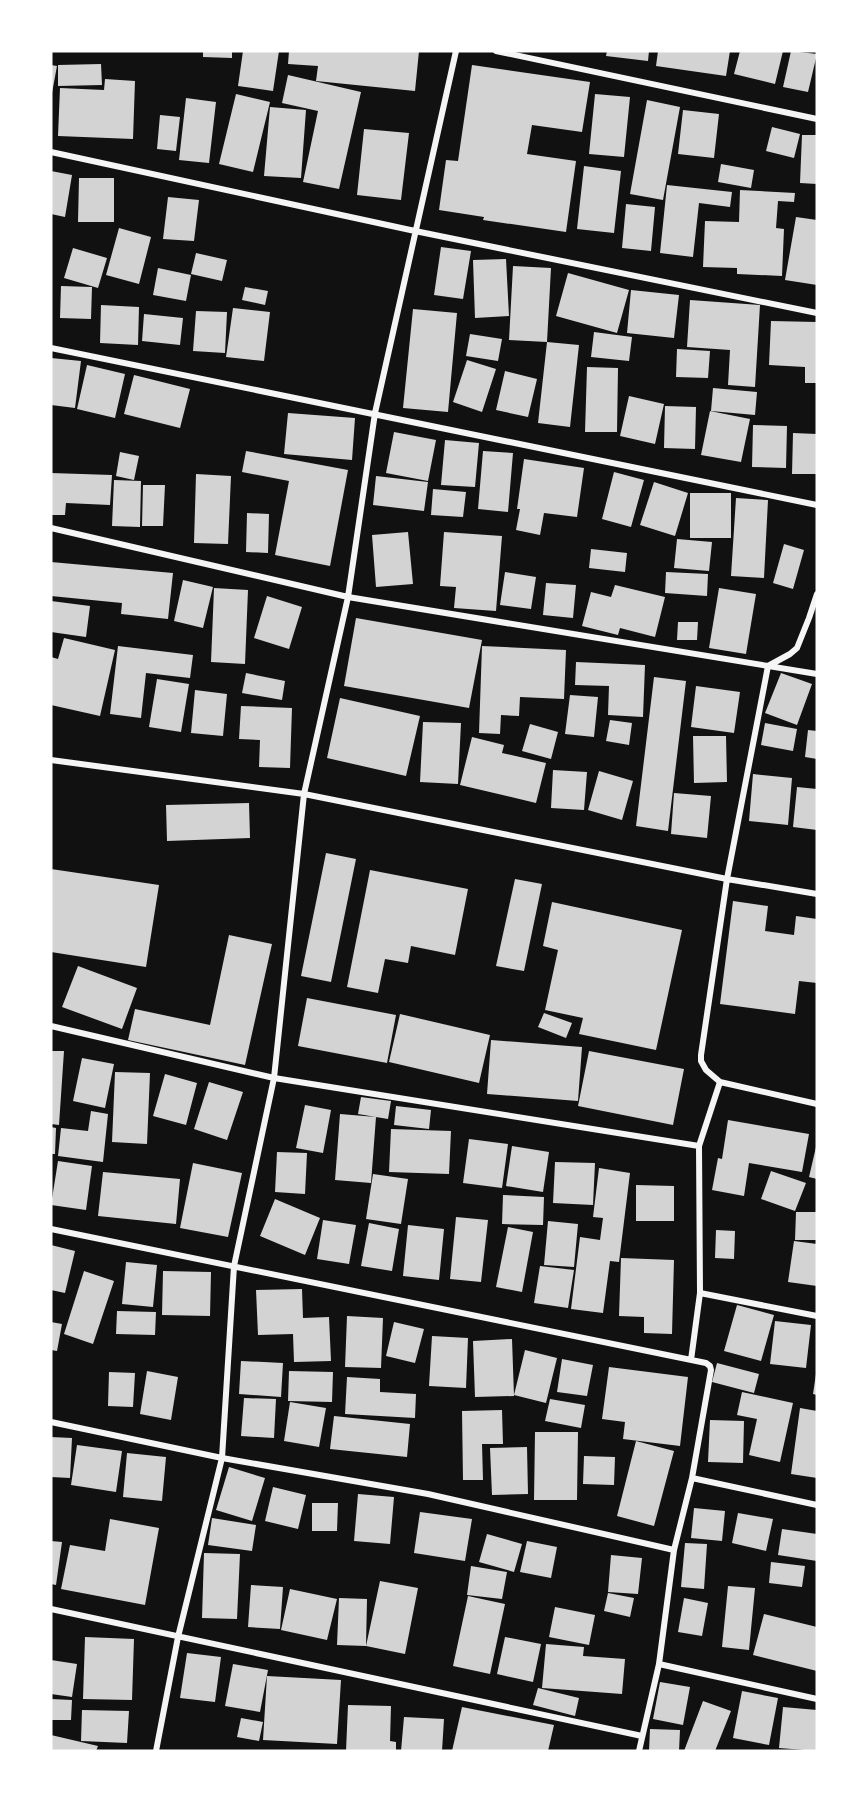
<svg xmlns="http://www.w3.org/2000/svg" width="868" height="1802" viewBox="0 0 868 1802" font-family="Lato,sans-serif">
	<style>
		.building { fill: #d3d3d3 }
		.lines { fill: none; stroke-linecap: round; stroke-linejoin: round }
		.minor { stroke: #f5f5f5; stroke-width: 6 }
	</style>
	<rect width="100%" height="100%" fill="#111"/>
	<!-- building -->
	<path class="building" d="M 203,51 L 232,51 L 232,58 L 203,57 Z
		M 243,51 L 279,51 L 273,91 L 238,86 Z
		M 289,51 L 419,51 L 415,91 L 316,81 L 318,66 L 288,64 Z
		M 607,51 L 649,51 L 648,61 L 606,56 Z
		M 658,51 L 730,51 L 726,76 L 656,66 Z
		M 740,51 L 783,51 L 775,84 L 734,74 Z
		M 791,51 L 817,54 L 808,92 L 783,87 Z
		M 101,64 L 102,85 L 58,86 L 58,65 Z
		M 51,65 L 57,66 L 52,93 L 51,93 Z
		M 472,65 L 590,82 L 582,132 L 532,125 L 527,154 L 576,161 L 566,232 L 483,220 L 484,217 L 439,210 L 446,160 L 458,161 Z
		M 288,75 L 361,92 L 339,189 L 303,182 L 318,111 L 282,103 Z
		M 105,79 L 135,81 L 133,139 L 58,136 L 60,88 L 104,90 Z
		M 236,94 L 270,102 L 253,172 L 219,164 Z
		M 595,94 L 630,97 L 624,157 L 589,154 Z
		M 186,98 L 216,102 L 209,163 L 179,160 Z
		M 647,100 L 680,107 L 663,200 L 630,194 Z
		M 270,107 L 306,110 L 301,178 L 264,176 Z
		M 683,110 L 719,114 L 714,158 L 678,154 Z
		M 160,115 L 180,117 L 176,151 L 157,149 Z
		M 772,127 L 800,134 L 794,158 L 766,151 Z
		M 364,129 L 409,133 L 401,200 L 357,195 Z
		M 802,135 L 817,135 L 817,184 L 800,183 Z
		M 721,164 L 754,170 L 751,188 L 718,182 Z
		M 584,166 L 621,171 L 614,233 L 577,229 Z
		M 51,171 L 72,175 L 65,217 L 51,214 Z
		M 79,178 L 114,178 L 114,222 L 78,222 Z
		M 667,185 L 732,192 L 730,207 L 699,203 L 693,257 L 660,253 Z
		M 740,190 L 795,193 L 794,202 L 778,201 L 776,228 L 784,229 L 782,276 L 737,274 L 737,268 L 703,267 L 705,221 L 739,222 Z
		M 168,197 L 199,200 L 194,241 L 163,239 Z
		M 626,204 L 655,207 L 651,251 L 622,248 Z
		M 796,217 L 817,220 L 817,285 L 785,280 Z
		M 119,228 L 151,237 L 139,284 L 106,275 Z
		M 441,247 L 471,251 L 463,299 L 434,295 Z
		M 73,248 L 107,258 L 98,288 L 64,278 Z
		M 196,253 L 227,260 L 222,281 L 191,274 Z
		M 506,259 L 509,316 L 475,318 L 473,260 Z
		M 513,266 L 551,268 L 547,342 L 509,340 Z
		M 158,268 L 191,275 L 186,301 L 153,295 Z
		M 568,273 L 629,290 L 617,333 L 556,316 Z
		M 61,286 L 92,287 L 91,319 L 60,318 Z
		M 245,287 L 268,291 L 265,305 L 242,300 Z
		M 631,290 L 679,295 L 674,338 L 627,333 Z
		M 690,300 L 760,305 L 755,387 L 728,385 L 730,350 L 687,347 Z
		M 101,305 L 139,307 L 138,345 L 100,343 Z
		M 233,308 L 270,312 L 264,361 L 226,357 Z
		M 413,309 L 457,313 L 448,412 L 403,408 Z
		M 196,311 L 227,312 L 225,353 L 193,351 Z
		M 144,314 L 183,318 L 180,345 L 142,341 Z
		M 771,321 L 817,322 L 817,383 L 805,383 L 805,367 L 769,365 Z
		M 594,332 L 632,337 L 629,361 L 591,357 Z
		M 470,334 L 502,339 L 498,361 L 466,356 Z
		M 547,342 L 579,345 L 570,427 L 538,423 Z
		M 677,349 L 710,351 L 708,378 L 676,377 Z
		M 51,358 L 81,361 L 75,408 L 51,405 Z
		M 467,360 L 496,369 L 482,412 L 453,402 Z
		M 87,365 L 125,374 L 115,418 L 77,409 Z
		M 587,367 L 618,368 L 617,432 L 585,432 Z
		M 505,371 L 537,379 L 528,417 L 496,410 Z
		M 134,375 L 190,389 L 180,428 L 124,414 Z
		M 713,388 L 757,392 L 755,415 L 711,411 Z
		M 629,396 L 664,404 L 655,444 L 620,436 Z
		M 665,406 L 696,407 L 695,449 L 664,448 Z
		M 710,411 L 750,419 L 741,462 L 701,455 Z
		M 288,413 L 355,418 L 352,460 L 284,454 Z
		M 753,425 L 787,426 L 786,468 L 752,467 Z
		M 394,432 L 436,440 L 428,481 L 386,473 Z
		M 793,433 L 817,434 L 817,474 L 792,474 Z
		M 445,440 L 479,443 L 475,487 L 441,485 Z
		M 246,451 L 348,470 L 330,566 L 275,555 L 289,481 L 242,472 Z
		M 483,451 L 513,453 L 508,512 L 478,509 Z
		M 120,452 L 139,456 L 134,480 L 116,476 Z
		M 524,459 L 584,468 L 577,517 L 544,513 L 540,535 L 516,530 L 520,509 L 517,509 Z
		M 614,472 L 644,480 L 631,527 L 602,519 Z
		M 51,473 L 112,475 L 110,505 L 66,503 L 65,515 L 51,515 Z
		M 196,474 L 231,476 L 228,544 L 194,543 Z
		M 376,476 L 428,482 L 424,511 L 373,505 Z
		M 114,480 L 141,481 L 140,527 L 112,526 Z
		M 654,482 L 688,493 L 675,536 L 640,525 Z
		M 143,485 L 165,485 L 163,526 L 142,526 Z
		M 433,489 L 466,492 L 463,517 L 431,515 Z
		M 690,493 L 731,493 L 731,538 L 690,538 Z
		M 736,498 L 768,500 L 764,578 L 731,576 Z
		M 247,513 L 269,514 L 268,553 L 246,552 Z
		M 408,532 L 413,584 L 376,587 L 372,535 Z
		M 444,532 L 502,536 L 496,611 L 454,608 L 456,587 L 440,586 Z
		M 677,539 L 712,542 L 709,571 L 674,568 Z
		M 784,544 L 804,550 L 793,589 L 773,583 Z
		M 591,549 L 627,553 L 625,572 L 589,568 Z
		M 51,562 L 173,573 L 168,619 L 121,614 L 122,603 L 51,596 Z
		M 505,572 L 536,577 L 531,609 L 500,605 Z
		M 666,572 L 708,574 L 707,596 L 665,593 Z
		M 183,580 L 213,587 L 203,628 L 174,621 Z
		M 546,583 L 576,585 L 573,618 L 543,615 Z
		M 615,585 L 665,597 L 655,637 L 620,628 L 618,635 L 582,626 L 591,592 L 611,597 Z
		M 214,588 L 248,590 L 245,664 L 211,662 Z
		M 719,588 L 756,594 L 746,654 L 709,648 Z
		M 267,596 L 302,607 L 289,649 L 254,638 Z
		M 51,601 L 90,606 L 86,637 L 51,632 Z
		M 356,618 L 482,640 L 469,708 L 344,686 Z
		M 678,622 L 698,622 L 697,640 L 677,640 Z
		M 64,638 L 115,650 L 100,716 L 51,705 L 51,657 L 58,659 Z
		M 118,646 L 193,655 L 190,678 L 146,673 L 141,718 L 110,714 Z
		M 482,646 L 566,650 L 564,699 L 520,697 L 519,716 L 501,715 L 500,734 L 479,733 Z
		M 576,662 L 645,665 L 643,717 L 608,715 L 609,686 L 575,685 Z
		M 246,673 L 285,681 L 282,700 L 242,693 Z
		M 781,673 L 812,684 L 797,725 L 765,713 Z
		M 654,677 L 686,681 L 668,831 L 636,826 Z
		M 157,679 L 189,684 L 181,732 L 149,727 Z
		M 696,686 L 740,692 L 734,733 L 691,727 Z
		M 195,690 L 227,694 L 223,736 L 191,733 Z
		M 570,695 L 598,697 L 594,737 L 565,734 Z
		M 340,698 L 420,716 L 406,776 L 327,758 Z
		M 241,706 L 292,708 L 290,768 L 259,767 L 260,740 L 239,739 Z
		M 610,720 L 632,723 L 629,745 L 606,741 Z
		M 423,722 L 461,723 L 458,784 L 420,782 Z
		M 765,723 L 797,729 L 793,751 L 761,745 Z
		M 530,724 L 558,732 L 551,759 L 522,751 Z
		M 808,730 L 817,731 L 817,759 L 805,757 Z
		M 693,736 L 726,736 L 727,782 L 694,783 Z
		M 472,737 L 504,745 L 502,753 L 546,763 L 536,803 L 460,785 Z
		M 553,770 L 587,772 L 584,810 L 551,808 Z
		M 599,771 L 633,781 L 622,820 L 588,810 Z
		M 753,774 L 792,778 L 788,825 L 749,821 Z
		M 797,787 L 817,789 L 817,830 L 793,827 Z
		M 674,793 L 711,796 L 707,838 L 671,834 Z
		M 249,803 L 250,838 L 167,841 L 166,805 Z
		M 326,853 L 356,859 L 331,982 L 301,976 Z
		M 51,869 L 159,885 L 146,967 L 51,952 Z
		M 370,870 L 468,889 L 455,955 L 411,946 L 408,963 L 385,959 L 378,993 L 347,987 Z
		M 515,879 L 542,884 L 524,971 L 496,966 Z
		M 733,901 L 768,906 L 765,931 L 794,935 L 796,916 L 817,919 L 817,983 L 799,981 L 795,1014 L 720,1004 Z
		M 552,902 L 682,930 L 656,1050 L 579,1034 L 583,1018 L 545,1010 L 558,950 L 543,946 Z
		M 229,935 L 272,944 L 245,1065 L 128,1040 L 135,1009 L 210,1025 Z
		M 78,966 L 137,988 L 122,1029 L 62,1007 Z
		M 307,998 L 396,1015 L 387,1063 L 298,1046 Z
		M 544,1013 L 572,1023 L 566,1038 L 538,1027 Z
		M 400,1014 L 490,1035 L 479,1083 L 389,1062 Z
		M 491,1040 L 582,1047 L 578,1101 L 487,1094 Z
		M 51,1051 L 64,1051 L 59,1125 L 51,1124 Z
		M 589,1051 L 684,1069 L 673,1125 L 578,1106 Z
		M 82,1058 L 114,1064 L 105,1108 L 73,1101 Z
		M 115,1072 L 150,1073 L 147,1144 L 112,1142 Z
		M 165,1074 L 197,1083 L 186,1125 L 153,1116 Z
		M 209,1082 L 243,1092 L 227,1140 L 194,1129 Z
		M 361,1097 L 391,1101 L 388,1119 L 358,1114 Z
		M 305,1105 L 331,1110 L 323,1153 L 296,1148 Z
		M 396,1106 L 431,1110 L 429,1129 L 394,1125 Z
		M 91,1111 L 108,1114 L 103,1162 L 58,1156 L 61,1128 L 88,1131 Z
		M 340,1114 L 376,1117 L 371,1183 L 335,1180 Z
		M 728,1120 L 809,1134 L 802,1172 L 749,1163 L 744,1196 L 712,1190 L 718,1158 L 722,1159 Z
		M 51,1127 L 56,1128 L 55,1154 L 51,1154 Z
		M 391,1129 L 451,1131 L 449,1174 L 389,1172 Z
		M 469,1139 L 508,1144 L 502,1188 L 463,1183 Z
		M 512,1146 L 549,1152 L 543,1192 L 506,1186 Z
		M 816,1147 L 817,1147 L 817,1179 L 809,1177 Z
		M 277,1152 L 307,1153 L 305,1194 L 275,1192 Z
		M 58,1161 L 92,1166 L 86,1210 L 51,1205 Z
		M 555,1162 L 595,1163 L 593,1205 L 553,1203 Z
		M 193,1163 L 242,1173 L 228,1237 L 180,1228 Z
		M 599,1168 L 630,1173 L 619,1262 L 610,1261 L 603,1313 L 571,1309 L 580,1237 L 600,1240 L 603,1218 L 593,1217 Z
		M 771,1171 L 806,1183 L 795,1211 L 761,1199 Z
		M 103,1172 L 180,1179 L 176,1224 L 98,1216 Z
		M 373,1174 L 408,1179 L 401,1224 L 366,1219 Z
		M 636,1185 L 674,1186 L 674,1221 L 636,1221 Z
		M 503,1195 L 544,1197 L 543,1225 L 502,1224 Z
		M 275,1199 L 320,1218 L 305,1255 L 260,1236 Z
		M 796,1212 L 817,1212 L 817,1240 L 795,1240 Z
		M 456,1217 L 488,1220 L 481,1282 L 450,1279 Z
		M 323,1220 L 356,1225 L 349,1264 L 317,1259 Z
		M 548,1221 L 578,1224 L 574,1267 L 544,1265 Z
		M 369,1223 L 399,1229 L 392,1271 L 361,1266 Z
		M 408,1225 L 444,1229 L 439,1280 L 403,1276 Z
		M 508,1227 L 533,1232 L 522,1292 L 496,1287 Z
		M 716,1230 L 735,1231 L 734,1259 L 715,1258 Z
		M 794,1241 L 817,1244 L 817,1286 L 788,1282 Z
		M 51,1245 L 75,1251 L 65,1293 L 51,1290 Z
		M 621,1258 L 674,1260 L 672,1334 L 644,1333 L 644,1317 L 619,1316 Z
		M 126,1262 L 157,1265 L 153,1307 L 122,1304 Z
		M 540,1266 L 574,1270 L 568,1308 L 534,1303 Z
		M 84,1271 L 114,1281 L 93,1344 L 64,1334 Z
		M 163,1271 L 211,1272 L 210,1316 L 162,1315 Z
		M 302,1289 L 303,1318 L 329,1317 L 331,1361 L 294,1362 L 293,1334 L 258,1335 L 256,1290 Z
		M 737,1305 L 774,1315 L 761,1361 L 724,1351 Z
		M 117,1311 L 156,1312 L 155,1335 L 116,1334 Z
		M 347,1316 L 383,1318 L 381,1368 L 345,1367 Z
		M 775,1321 L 811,1325 L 806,1368 L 770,1364 Z
		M 51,1322 L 62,1324 L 57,1351 L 51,1350 Z
		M 394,1322 L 424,1329 L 415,1363 L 386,1356 Z
		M 432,1336 L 468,1338 L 466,1388 L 429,1386 Z
		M 512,1339 L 514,1396 L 475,1397 L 473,1341 Z
		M 525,1350 L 557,1358 L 546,1403 L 514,1395 Z
		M 562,1359 L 593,1365 L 587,1396 L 557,1392 Z
		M 241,1361 L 283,1363 L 281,1397 L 239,1394 Z
		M 717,1363 L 759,1374 L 754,1393 L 712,1382 Z
		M 609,1367 L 688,1377 L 680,1446 L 623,1439 L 625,1422 L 602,1419 Z
		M 147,1371 L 178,1377 L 171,1420 L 140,1414 Z
		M 289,1371 L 333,1372 L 332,1402 L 288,1401 Z
		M 109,1372 L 135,1373 L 133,1407 L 108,1406 Z
		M 816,1374 L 817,1374 L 817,1395 L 813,1394 Z
		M 347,1377 L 380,1379 L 380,1392 L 416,1394 L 415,1418 L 345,1414 Z
		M 742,1392 L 793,1403 L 780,1462 L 749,1455 L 757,1419 L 737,1415 Z
		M 244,1398 L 276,1399 L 274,1438 L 241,1436 Z
		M 550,1399 L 585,1405 L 581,1428 L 545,1421 Z
		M 290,1402 L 326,1408 L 319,1447 L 284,1441 Z
		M 800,1408 L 817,1411 L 817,1478 L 791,1474 Z
		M 502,1410 L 503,1444 L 482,1444 L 483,1480 L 463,1480 L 462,1411 Z
		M 334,1416 L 410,1424 L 407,1457 L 330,1449 Z
		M 710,1420 L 744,1421 L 743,1463 L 708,1462 Z
		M 535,1432 L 578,1432 L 577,1500 L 534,1500 Z
		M 51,1437 L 72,1438 L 70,1478 L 51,1477 Z
		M 636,1441 L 674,1451 L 654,1526 L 617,1516 Z
		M 77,1445 L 122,1451 L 116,1492 L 71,1485 Z
		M 527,1447 L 528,1494 L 492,1495 L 490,1448 Z
		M 127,1453 L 166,1457 L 162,1501 L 123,1497 Z
		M 584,1456 L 615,1457 L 614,1485 L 583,1484 Z
		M 229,1467 L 265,1478 L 252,1521 L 216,1510 Z
		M 273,1487 L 306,1495 L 298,1529 L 265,1521 Z
		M 358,1494 L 394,1497 L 390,1544 L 354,1541 Z
		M 312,1503 L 338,1503 L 337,1531 L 312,1531 Z
		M 694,1508 L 725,1511 L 722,1541 L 691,1538 Z
		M 420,1512 L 472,1519 L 465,1561 L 414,1553 Z
		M 738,1513 L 773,1519 L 766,1551 L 732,1543 Z
		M 212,1518 L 256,1525 L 252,1551 L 208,1545 Z
		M 110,1519 L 159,1528 L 145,1605 L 61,1589 L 70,1545 L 105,1551 Z
		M 782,1529 L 817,1534 L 817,1561 L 778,1555 Z
		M 487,1534 L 522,1544 L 514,1572 L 479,1562 Z
		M 51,1541 L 62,1542 L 56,1585 L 51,1584 Z
		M 527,1541 L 557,1547 L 551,1578 L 520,1572 Z
		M 685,1543 L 707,1544 L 704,1589 L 681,1587 Z
		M 204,1553 L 240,1554 L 237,1619 L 202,1618 Z
		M 611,1555 L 642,1558 L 638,1594 L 608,1592 Z
		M 771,1562 L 805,1566 L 802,1587 L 769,1583 Z
		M 471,1566 L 507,1572 L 502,1599 L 467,1595 Z
		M 380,1581 L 418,1588 L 405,1654 L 366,1646 Z
		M 251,1585 L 283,1587 L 280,1629 L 248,1627 Z
		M 728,1586 L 755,1588 L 749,1650 L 722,1647 Z
		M 290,1589 L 337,1599 L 327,1640 L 281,1630 Z
		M 608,1593 L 634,1598 L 630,1617 L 604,1611 Z
		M 468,1596 L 505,1604 L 490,1674 L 453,1666 Z
		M 339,1598 L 367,1599 L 366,1646 L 337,1645 Z
		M 684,1598 L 708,1603 L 702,1636 L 678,1632 Z
		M 555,1607 L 595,1615 L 589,1645 L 549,1637 Z
		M 764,1614 L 817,1627 L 817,1671 L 753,1655 Z
		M 85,1637 L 134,1639 L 132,1700 L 83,1699 Z
		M 505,1637 L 541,1644 L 533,1682 L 497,1674 Z
		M 546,1644 L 584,1647 L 583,1656 L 625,1659 L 622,1694 L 542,1688 Z
		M 187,1653 L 221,1657 L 215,1702 L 180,1698 Z
		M 51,1660 L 77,1664 L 72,1697 L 51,1694 Z
		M 233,1664 L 268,1670 L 260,1712 L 225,1706 Z
		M 267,1676 L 341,1680 L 337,1744 L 263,1740 Z
		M 660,1682 L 690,1687 L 683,1725 L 653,1719 Z
		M 538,1688 L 579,1698 L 575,1716 L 533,1705 Z
		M 742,1691 L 778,1698 L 769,1745 L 733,1738 Z
		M 51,1699 L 72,1700 L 71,1720 L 51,1720 Z
		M 703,1701 L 731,1711 L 715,1751 L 684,1751 Z
		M 348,1705 L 391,1706 L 390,1741 L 396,1742 L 396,1751 L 346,1751 Z
		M 462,1707 L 554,1725 L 548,1751 L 452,1751 Z
		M 783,1707 L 817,1710 L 817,1751 L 779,1748 Z
		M 82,1710 L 129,1711 L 127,1743 L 81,1741 Z
		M 404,1717 L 444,1719 L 442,1751 L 401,1751 Z
		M 241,1718 L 263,1722 L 259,1741 L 237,1737 Z
		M 650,1729 L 680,1730 L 679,1751 L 649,1751 Z
		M 51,1735 L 98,1746 L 96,1751 L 51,1751 Z"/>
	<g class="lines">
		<!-- minor -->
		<path class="minor" d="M 496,51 L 817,119
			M 51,152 L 415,231 L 817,313
			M 51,348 L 817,505
			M 51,528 L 348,597 L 817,674
			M 817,594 L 809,618 L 797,648 L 790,654 L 768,666 L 727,879 L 701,1055 L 701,1061 L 706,1070 L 720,1082 L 817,1104
			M 51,760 L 304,794 L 727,879 L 817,894
			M 51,1026 L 274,1078 L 699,1146
			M 51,1229 L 706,1363 L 710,1366 L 711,1370 L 692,1478 L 674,1550 L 659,1664 L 639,1751
			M 700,1293 L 817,1316
			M 691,1360 L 700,1293 L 699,1146 L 720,1082
			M 51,1422 L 222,1458 L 428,1494 L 674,1550
			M 692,1478 L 817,1505
			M 51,1609 L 642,1736
			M 659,1664 L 817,1699
			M 156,1751 L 178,1637 L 222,1458 L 234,1266 L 274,1078 L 304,794 L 348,597 L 375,413 L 456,51"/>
	</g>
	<!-- border -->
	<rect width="868" height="1802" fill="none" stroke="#ffffff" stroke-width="105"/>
</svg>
